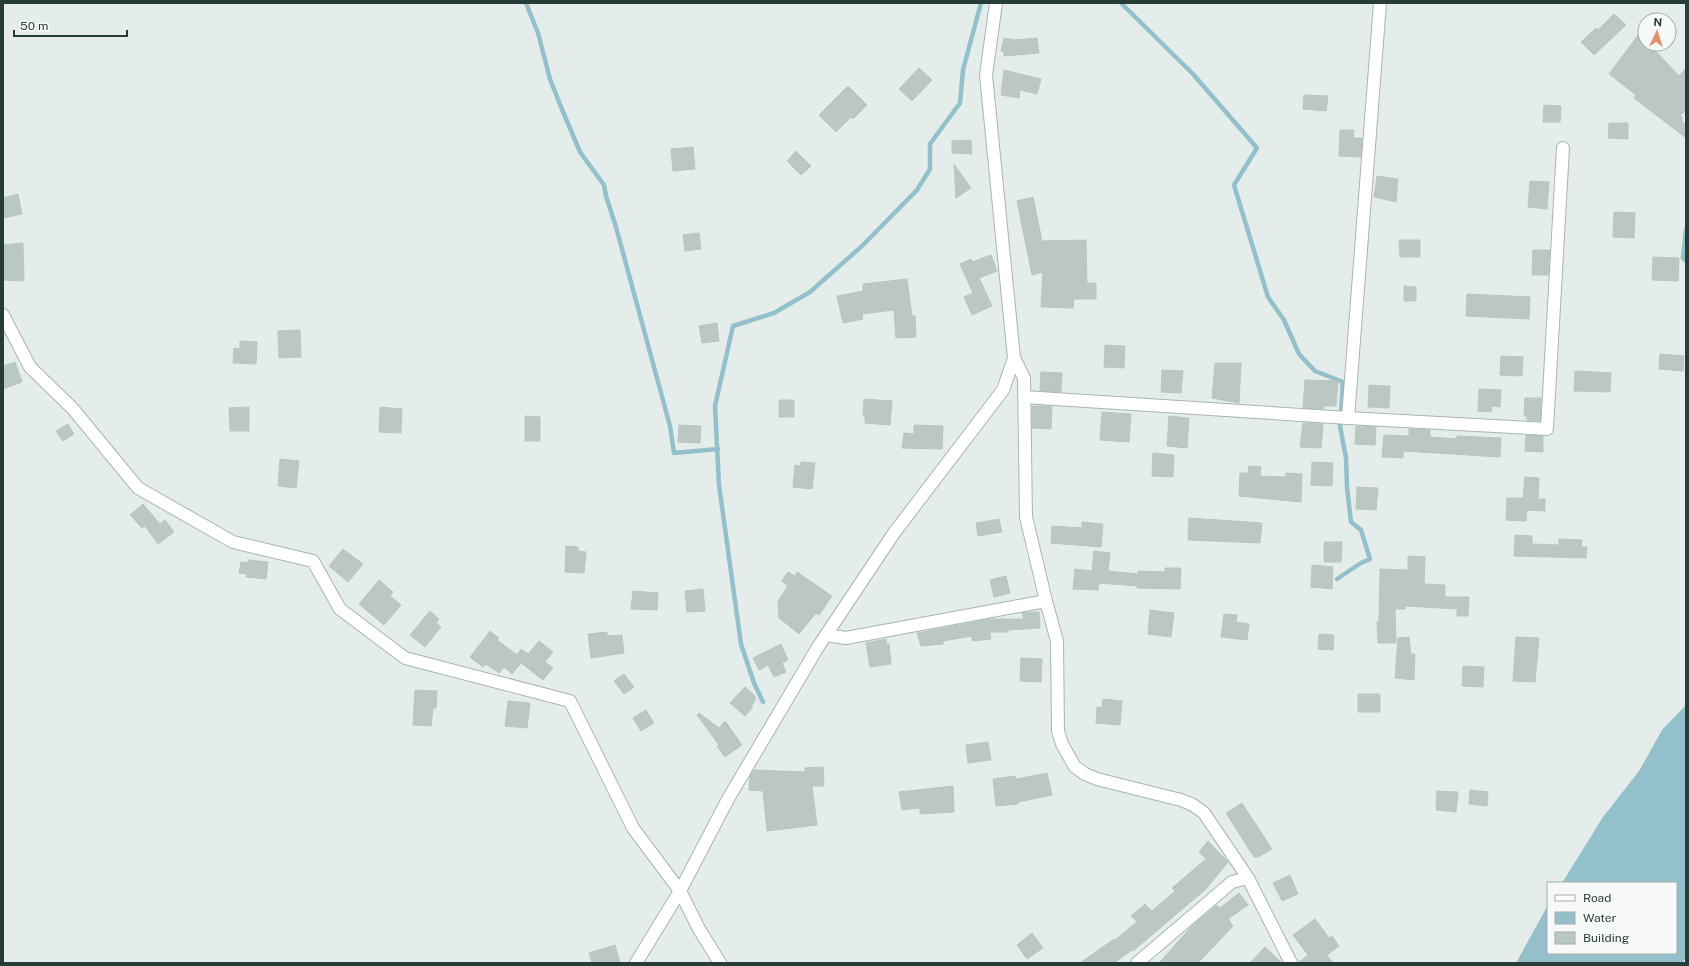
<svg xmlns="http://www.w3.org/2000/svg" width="1689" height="966" viewBox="0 0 1689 966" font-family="'Public Sans',sans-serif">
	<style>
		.water { fill: #94c0cb }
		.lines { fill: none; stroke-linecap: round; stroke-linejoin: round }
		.stream { stroke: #94c0cb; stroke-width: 4.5 }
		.building { fill: #bbc7c3; stroke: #b8c6c1 }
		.minor-casing { stroke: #a8b5b1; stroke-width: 14 }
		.tertiary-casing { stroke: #a8b5b1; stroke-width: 14 }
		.minor { stroke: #fff; stroke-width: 12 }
		.tertiary { stroke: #fff; stroke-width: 12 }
	</style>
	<rect width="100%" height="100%" fill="#e5edea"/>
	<!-- water -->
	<path class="water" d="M 1686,705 L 1686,958 L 1682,963 L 1516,963 L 1548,905 L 1548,953 L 1676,953 L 1676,883 L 1562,883 L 1603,817 L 1639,771 L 1662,730 Z"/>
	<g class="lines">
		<!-- stream -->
		<path class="stream" d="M 526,3 L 538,33 L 550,79 L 561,107 L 580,152 L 604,185 L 606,196 L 616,227 L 670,426 L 674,453 L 718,449
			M 1121,3 L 1193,74 L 1257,148 L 1234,185 L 1268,297 L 1284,320 L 1299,354 L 1315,371 L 1343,382 L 1340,426 L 1346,458 L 1347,487 L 1351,522 L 1361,530 L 1370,559 L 1361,563 L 1337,579
			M 1686,230 L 1683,258 L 1686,261
			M 763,702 L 754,683 L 741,644 L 719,485 L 715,406 L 733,326 L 774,313 L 810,292 L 862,246 L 917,190 L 930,169 L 930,144 L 960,103 L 963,70 L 981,3"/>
	</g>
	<!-- building -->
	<path class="building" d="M 1614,14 L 1626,25 L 1594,55 L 1581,42 L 1596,28 L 1598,30 Z
		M 1639,34 L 1645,41 L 1645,44 L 1649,44 L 1679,76 L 1686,68 L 1686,110 L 1680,116 L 1683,118 L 1681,120 L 1686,126 L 1686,138 L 1634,98 L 1636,95 L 1609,74 Z
		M 1004,38 L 1015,40 L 1037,38 L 1039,53 L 1004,56 L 1004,51 L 1001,51 Z
		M 919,68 L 932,80 L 912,101 L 899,89 Z
		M 1004,70 L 1041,79 L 1037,94 L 1020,90 L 1019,98 L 1001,95 Z
		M 848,86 L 867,105 L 853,119 L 851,117 L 836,132 L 819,115 Z
		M 1304,95 L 1328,96 L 1326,111 L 1303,109 Z
		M 1544,105 L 1561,106 L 1560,122 L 1543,122 Z
		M 1609,123 L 1628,123 L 1628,139 L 1608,138 Z
		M 1340,130 L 1354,130 L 1353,138 L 1362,138 L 1361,157 L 1339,156 Z
		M 971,140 L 972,154 L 952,153 L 952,141 Z
		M 693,147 L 695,169 L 673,171 L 671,149 Z
		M 796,151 L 811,166 L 801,175 L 787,161 Z
		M 954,164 L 971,188 L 956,198 Z
		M 1377,176 L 1398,179 L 1396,202 L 1374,197 Z
		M 1530,181 L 1549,182 L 1547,209 L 1528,207 Z
		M 18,194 L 22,214 L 3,218 L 3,198 Z
		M 1033,197 L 1042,241 L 1086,240 L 1087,283 L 1096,283 L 1096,299 L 1074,299 L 1073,308 L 1041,307 L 1043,272 L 1032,275 L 1017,201 Z
		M 1614,212 L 1635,213 L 1634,238 L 1613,237 Z
		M 699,233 L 701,249 L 685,251 L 683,235 Z
		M 1399,240 L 1420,240 L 1420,257 L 1400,257 Z
		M 23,243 L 24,281 L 3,280 L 3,245 Z
		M 1533,250 L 1550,250 L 1548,275 L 1532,275 Z
		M 991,255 L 997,271 L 979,278 L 992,306 L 972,315 L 964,297 L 973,293 L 960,264 L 971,259 L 972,262 Z
		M 1653,257 L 1679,258 L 1678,281 L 1652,280 Z
		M 907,279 L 912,316 L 915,316 L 916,337 L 896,338 L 894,310 L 862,314 L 863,319 L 843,323 L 837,296 L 863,291 L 863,284 Z
		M 1404,286 L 1416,287 L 1416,301 L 1404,301 Z
		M 1467,294 L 1530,297 L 1529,319 L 1466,316 Z
		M 717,323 L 719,341 L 702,343 L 699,326 Z
		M 300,330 L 301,357 L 279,358 L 278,331 Z
		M 240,341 L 257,342 L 256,364 L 233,363 L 234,348 L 240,349 Z
		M 1105,345 L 1125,346 L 1124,368 L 1104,367 Z
		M 1660,354 L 1684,356 L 1683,371 L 1659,369 Z
		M 1501,356 L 1523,357 L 1522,376 L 1500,375 Z
		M 15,362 L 22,382 L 3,389 L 3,366 Z
		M 1215,363 L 1241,363 L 1239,403 L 1212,398 Z
		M 1162,370 L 1183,371 L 1181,393 L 1161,392 Z
		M 1575,371 L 1611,373 L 1610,392 L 1574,391 Z
		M 1041,372 L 1062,373 L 1061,392 L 1040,391 Z
		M 1305,380 L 1338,381 L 1336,406 L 1324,406 L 1323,409 L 1303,408 Z
		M 1369,385 L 1390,386 L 1389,408 L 1368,407 Z
		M 1479,389 L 1501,390 L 1500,407 L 1492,406 L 1491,412 L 1478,411 Z
		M 1525,398 L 1541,398 L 1540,421 L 1527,420 L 1527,416 L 1524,416 Z
		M 864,399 L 892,401 L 890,425 L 865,423 L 865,416 L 863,416 Z
		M 779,400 L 794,400 L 794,417 L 779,417 Z
		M 1032,406 L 1052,406 L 1051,429 L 1032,428 Z
		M 249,407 L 249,431 L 230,431 L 229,408 Z
		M 380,407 L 402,409 L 401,433 L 379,432 Z
		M 1102,412 L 1131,414 L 1129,442 L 1100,440 Z
		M 525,416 L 540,417 L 540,441 L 525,441 Z
		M 1169,416 L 1189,418 L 1187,448 L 1167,446 Z
		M 1303,423 L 1323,424 L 1321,448 L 1300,447 Z
		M 68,424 L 74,434 L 63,441 L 56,431 Z
		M 679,425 L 701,426 L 700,443 L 678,442 Z
		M 914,425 L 943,426 L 942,449 L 902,448 L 904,433 L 914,434 Z
		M 1356,426 L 1376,427 L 1375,445 L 1355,444 Z
		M 1409,429 L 1430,430 L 1430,437 L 1457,439 L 1457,436 L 1501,438 L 1500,457 L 1403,451 L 1403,458 L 1382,457 L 1384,435 L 1409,436 Z
		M 1526,435 L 1543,436 L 1543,452 L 1525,451 Z
		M 1153,453 L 1174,455 L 1173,477 L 1152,476 Z
		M 280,459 L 299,461 L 296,488 L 278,486 Z
		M 801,462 L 815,463 L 812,489 L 793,487 L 795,465 L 801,466 Z
		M 1312,462 L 1333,463 L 1332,486 L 1311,485 Z
		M 1249,466 L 1261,467 L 1260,476 L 1286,477 L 1286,473 L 1302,474 L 1301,502 L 1239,496 L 1240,473 L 1248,473 Z
		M 1525,477 L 1539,478 L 1538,499 L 1545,499 L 1545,511 L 1527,510 L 1526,521 L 1506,520 L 1507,498 L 1523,498 Z
		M 1357,487 L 1378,488 L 1376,510 L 1356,509 Z
		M 143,504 L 160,524 L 165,520 L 174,532 L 158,544 L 145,526 L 142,528 L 130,515 Z
		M 1189,518 L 1262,523 L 1260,543 L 1188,540 Z
		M 999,519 L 1002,532 L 978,536 L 976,523 Z
		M 1082,522 L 1103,524 L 1101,547 L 1051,543 L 1052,526 L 1082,528 Z
		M 1515,535 L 1532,536 L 1532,544 L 1559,545 L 1559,539 L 1582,540 L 1581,547 L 1587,547 L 1586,558 L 1514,556 Z
		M 1324,542 L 1342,542 L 1341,562 L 1324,562 Z
		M 566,546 L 578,547 L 578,551 L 586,552 L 584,573 L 565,572 Z
		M 343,549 L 363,564 L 348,582 L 329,566 Z
		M 1094,551 L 1110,553 L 1108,571 L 1138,574 L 1138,571 L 1165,572 L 1165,568 L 1181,568 L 1180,589 L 1137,588 L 1137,586 L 1099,583 L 1098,590 L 1073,589 L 1075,569 L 1092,571 Z
		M 1408,556 L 1425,557 L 1424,584 L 1445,585 L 1445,597 L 1469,597 L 1468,616 L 1457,616 L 1457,609 L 1405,606 L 1405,609 L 1395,609 L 1396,643 L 1378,643 L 1377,622 L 1379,622 L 1380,569 L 1408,570 Z
		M 248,560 L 268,562 L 266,579 L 246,577 L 247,574 L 239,573 L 241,562 L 248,563 Z
		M 1312,565 L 1333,567 L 1332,589 L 1311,587 Z
		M 788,572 L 795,576 L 797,572 L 832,596 L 819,615 L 816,613 L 799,634 L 779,618 L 778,601 L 788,586 L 782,581 Z
		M 1006,576 L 1010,593 L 994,597 L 990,580 Z
		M 379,580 L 393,592 L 390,596 L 401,605 L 384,625 L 359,604 Z
		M 703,589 L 705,611 L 687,612 L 685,591 Z
		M 633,591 L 658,593 L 657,610 L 631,609 Z
		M 1150,610 L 1174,613 L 1171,637 L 1148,634 Z
		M 430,611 L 439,619 L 436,623 L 441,627 L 425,647 L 410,635 Z
		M 1039,612 L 1040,628 L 1008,630 L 1008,632 L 990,632 L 991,639 L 972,641 L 972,636 L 943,641 L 943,644 L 921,646 L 917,633 L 991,619 L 1024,619 L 1022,613 Z
		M 1224,614 L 1237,615 L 1236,622 L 1249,624 L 1247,640 L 1221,637 Z
		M 490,631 L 499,638 L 497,640 L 517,655 L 521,649 L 528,654 L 539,641 L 553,652 L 545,662 L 553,668 L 543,680 L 521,663 L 512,674 L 504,667 L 499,673 L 486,664 L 483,667 L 470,657 Z
		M 607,632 L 607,636 L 622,635 L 624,653 L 591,658 L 588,634 Z
		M 1319,634 L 1334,635 L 1333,650 L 1318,649 Z
		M 1409,637 L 1411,654 L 1415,654 L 1414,680 L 1395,678 L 1398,638 Z
		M 1516,637 L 1539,638 L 1535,682 L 1513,681 Z
		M 886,639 L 887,645 L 889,644 L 891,664 L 870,667 L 866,643 Z
		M 781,644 L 788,660 L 782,663 L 786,672 L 774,677 L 768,665 L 759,670 L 753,658 Z
		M 1021,658 L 1042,659 L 1041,682 L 1020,681 Z
		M 1463,666 L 1484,667 L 1483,687 L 1462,686 Z
		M 624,674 L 634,687 L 624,694 L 614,681 Z
		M 745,687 L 755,696 L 755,701 L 751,706 L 753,707 L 745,716 L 730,703 Z
		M 415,690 L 437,691 L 436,708 L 433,708 L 431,726 L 413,725 Z
		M 1358,694 L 1380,694 L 1380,712 L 1358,712 Z
		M 1103,699 L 1122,701 L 1120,725 L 1096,723 L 1097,707 L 1102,707 Z
		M 508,701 L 530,703 L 527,728 L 505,726 Z
		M 646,710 L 654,723 L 641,731 L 633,718 Z
		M 699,713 L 719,728 L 725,721 L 742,745 L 725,757 L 717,746 L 719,745 L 697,715 Z
		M 988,742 L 991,760 L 968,763 L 966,745 Z
		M 823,767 L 824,786 L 812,786 L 817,825 L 767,831 L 763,791 L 749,790 L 750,776 L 754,770 L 805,772 L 805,768 Z
		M 1047,773 L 1052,795 L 1018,802 L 1018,804 L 996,806 L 993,779 L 1015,776 L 1016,779 Z
		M 953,786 L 954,812 L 920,814 L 920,808 L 902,810 L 899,792 Z
		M 1470,790 L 1488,792 L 1487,806 L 1469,804 Z
		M 1437,791 L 1458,792 L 1456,812 L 1436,810 Z
		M 1242,803 L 1272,849 L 1258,857 L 1254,857 L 1226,813 Z
		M 1208,841 L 1228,862 L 1206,889 L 1133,951 L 1132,950 L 1114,963 L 1080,963 L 1114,939 L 1115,940 L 1137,922 L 1131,916 L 1145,904 L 1152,911 L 1175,891 L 1172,888 L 1206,859 L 1199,852 Z
		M 1290,875 L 1298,894 L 1282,901 L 1273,883 Z
		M 1239,893 L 1248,905 L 1228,919 L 1233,926 L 1198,963 L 1159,963 L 1191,927 L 1217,905 L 1220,908 Z
		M 1315,919 L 1329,938 L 1332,936 L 1339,946 L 1327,955 L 1333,963 L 1298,963 L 1308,955 L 1293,935 Z
		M 1032,933 L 1043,948 L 1027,959 L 1017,945 Z
		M 615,945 L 620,963 L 592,963 L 589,953 Z
		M 1265,947 L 1282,963 L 1250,963 Z"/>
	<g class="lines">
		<!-- minor casing -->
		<g class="minor-casing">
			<path id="minor" d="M 1380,3 L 1348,418 L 1547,429 L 1563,148
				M 1014,358 L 1024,378 L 1026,517 L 1046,601 L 1057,641 L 1058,731 L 1062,744 L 1075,767 L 1085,774 L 1097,779 L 1181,800 L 1193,805 L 1204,813 L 1248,878 L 1291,963
				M 1024,397 L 1348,418
				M 826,635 L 846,638 L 1046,601
				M 720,963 L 699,929 L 680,891 L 728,799 L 818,647 L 894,533 L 1003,390 L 1014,358 L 986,75 L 996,3
				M 1137,963 L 1232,882 L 1248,878"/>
		</g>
		<!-- tertiary casing -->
		<g class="tertiary-casing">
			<path id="tertiary" d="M 3,315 L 30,367 L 73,409 L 138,488 L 233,542 L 313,561 L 340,609 L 405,658 L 570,701 L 633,828 L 680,891 L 636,963"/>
		</g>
		<!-- minor -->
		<use href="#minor" class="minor"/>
		<!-- tertiary -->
		<use href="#tertiary" class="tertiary"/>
	</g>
	<!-- border -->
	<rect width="1689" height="966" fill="none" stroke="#263d38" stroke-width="8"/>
	<!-- legend -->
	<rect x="1547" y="882" width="130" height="72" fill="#f6f9f8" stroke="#a3aeab"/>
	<rect x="1555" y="895" width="20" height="6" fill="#ffffff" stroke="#a3aeab"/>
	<text x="1583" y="902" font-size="12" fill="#263d38">Road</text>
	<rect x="1555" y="912" width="20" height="12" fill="#94c0cb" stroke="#a3aeab"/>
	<text x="1583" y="922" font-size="12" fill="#263d38">Water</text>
	<rect x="1555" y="932" width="20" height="12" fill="#bbc7c3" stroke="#a3aeab"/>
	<text x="1583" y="942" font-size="12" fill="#263d38">Building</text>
	<!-- north arrow -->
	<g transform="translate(1657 32) rotate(4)"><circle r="19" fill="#f6f9f8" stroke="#a3aeab"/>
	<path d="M0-3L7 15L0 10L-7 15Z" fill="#e3916d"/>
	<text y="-6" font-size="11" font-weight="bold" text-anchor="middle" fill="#263d38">N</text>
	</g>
	<!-- scale -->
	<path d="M14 30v6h113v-6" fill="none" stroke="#263d38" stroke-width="2"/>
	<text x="20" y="30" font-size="12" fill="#263d38" stroke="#f6f9f8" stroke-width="3" paint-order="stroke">50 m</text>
</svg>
